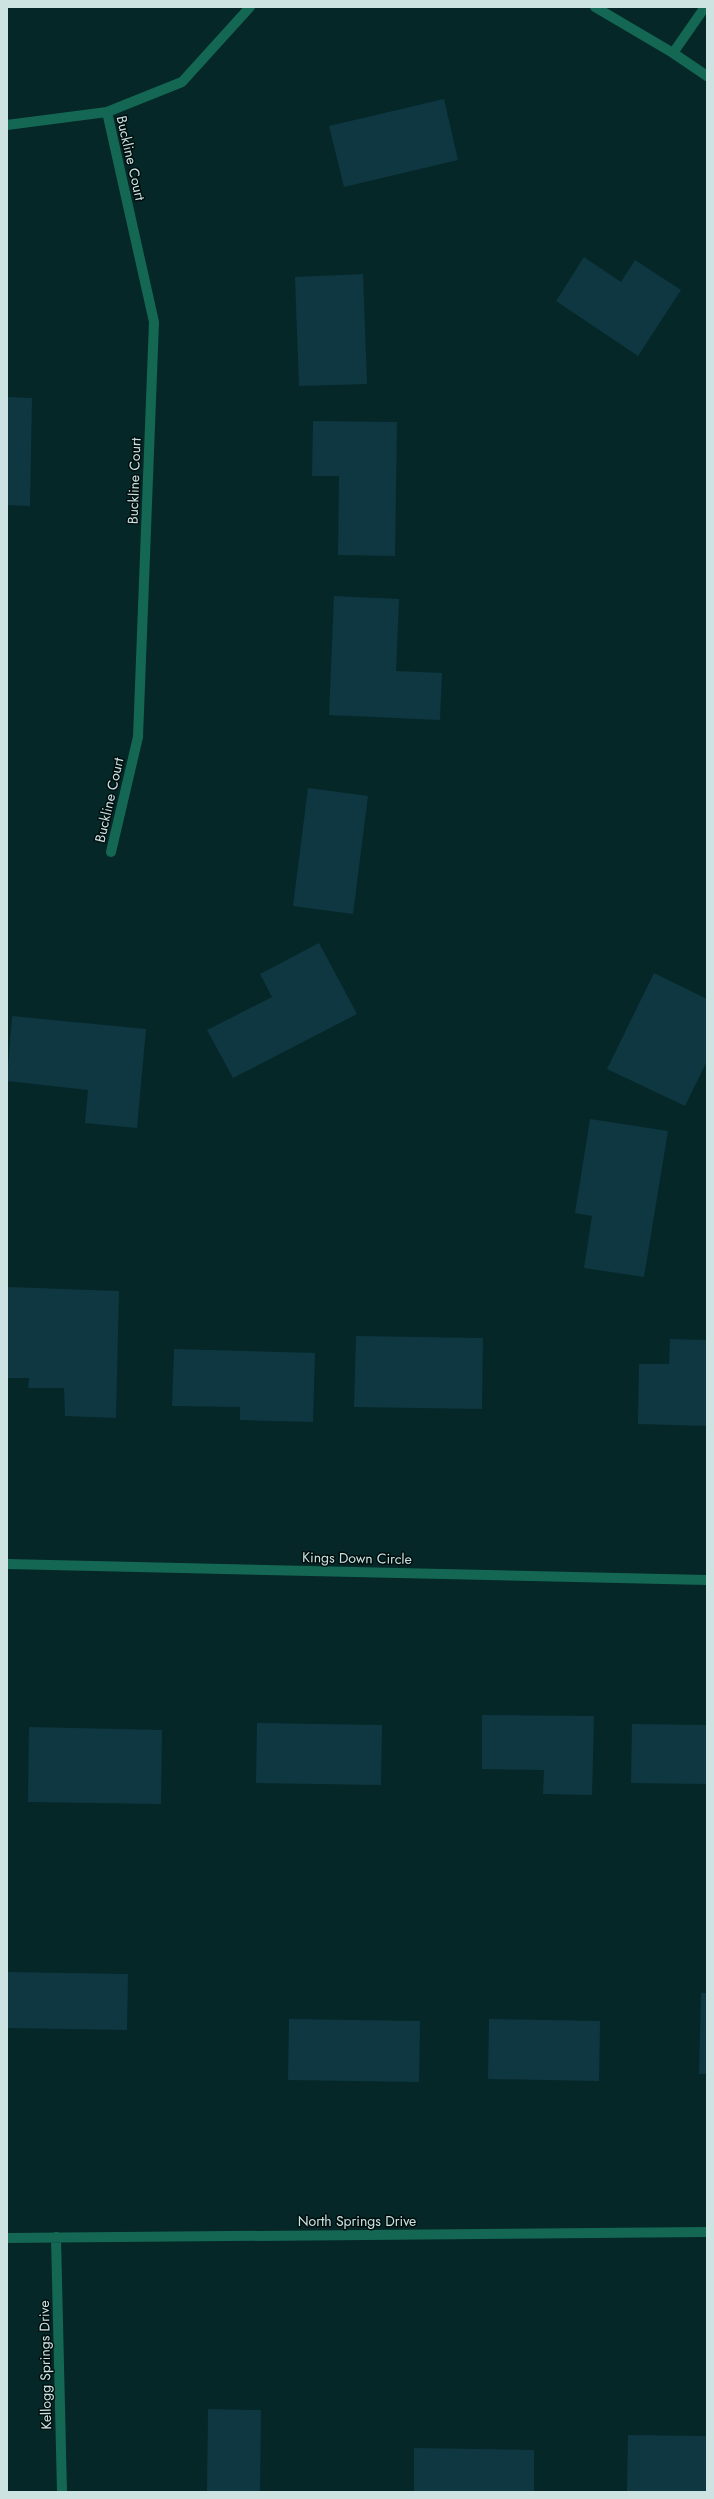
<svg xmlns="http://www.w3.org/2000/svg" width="714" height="2499" viewBox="0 0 714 2499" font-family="Jost,sans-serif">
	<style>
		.building { fill: #0f3742 }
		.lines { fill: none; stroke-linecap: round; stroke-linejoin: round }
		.minor { stroke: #146753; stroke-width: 10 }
		.labels { text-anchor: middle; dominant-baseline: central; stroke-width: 3; stroke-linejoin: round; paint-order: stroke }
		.street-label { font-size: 14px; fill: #cde3e2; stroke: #010e0e }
	</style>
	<rect width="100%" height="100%" fill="#052727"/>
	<!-- building -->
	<path class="building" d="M 444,99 L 458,160 L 344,187 L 329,126 Z
		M 584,257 L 621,282 L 635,260 L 681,290 L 638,356 L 556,301 Z
		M 363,274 L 367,384 L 299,386 L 295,277 Z
		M 7,397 L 32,398 L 30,506 L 7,505 Z
		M 313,421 L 397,422 L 395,556 L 338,555 L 339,476 L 312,476 Z
		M 334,596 L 399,599 L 396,671 L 442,673 L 440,720 L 329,715 Z
		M 308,788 L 368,796 L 353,914 L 293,906 Z
		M 319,943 L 357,1014 L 233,1078 L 207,1030 L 272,997 L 260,974 Z
		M 654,973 L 707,999 L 707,1061 L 685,1106 L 607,1069 Z
		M 12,1016 L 146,1029 L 137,1128 L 85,1123 L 88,1090 L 7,1081 Z
		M 590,1119 L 668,1131 L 644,1277 L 584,1268 L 592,1216 L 575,1213 Z
		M 7,1287 L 119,1291 L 116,1418 L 65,1416 L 64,1388 L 28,1388 L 29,1378 L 7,1378 Z
		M 356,1336 L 483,1338 L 482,1409 L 354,1407 Z
		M 670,1339 L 707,1340 L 707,1426 L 638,1424 L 639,1364 L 669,1364 Z
		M 174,1349 L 315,1353 L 313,1422 L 240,1420 L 240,1407 L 172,1406 Z
		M 482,1715 L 594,1716 L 592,1795 L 543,1794 L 544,1770 L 482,1769 Z
		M 257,1723 L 382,1725 L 381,1785 L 256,1783 Z
		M 632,1724 L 707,1725 L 707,1784 L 631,1783 Z
		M 29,1727 L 162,1730 L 161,1804 L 28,1802 Z
		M 7,1972 L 128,1974 L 127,2030 L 7,2028 Z
		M 701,1993 L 707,1993 L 707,2074 L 699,2074 Z
		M 289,2019 L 420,2021 L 419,2082 L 288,2080 Z
		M 489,2019 L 600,2021 L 599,2081 L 488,2079 Z
		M 208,2409 L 261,2410 L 260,2492 L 207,2492 Z
		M 628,2435 L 707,2436 L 707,2492 L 627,2492 Z
		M 414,2448 L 534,2450 L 534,2492 L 414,2492 Z"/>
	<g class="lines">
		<!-- minor -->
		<path class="minor" d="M 595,7 L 673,53 L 707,76
			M 673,53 L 705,7
			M 107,112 L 154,322 L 138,737 L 111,852
			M 7,125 L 107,112 L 182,82 L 250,7
			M 7,1564 L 707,1580
			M 56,2237 L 62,2492
			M 7,2238 L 707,2232"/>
	</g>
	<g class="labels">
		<!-- street labels -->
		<g class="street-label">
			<text transform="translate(131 158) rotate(77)">Buckline Court</text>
			<text transform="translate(134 481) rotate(-88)">Buckline Court</text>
			<text transform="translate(109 800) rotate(-77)">Buckline Court</text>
			<text transform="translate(357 1558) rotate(1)">Kings Down Circle</text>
			<text x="357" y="2221">North Springs Drive</text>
			<text transform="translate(45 2365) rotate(-91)">Kellogg Springs Drive</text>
		</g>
	</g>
	<!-- border -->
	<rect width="714" height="2499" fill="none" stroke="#cde3e2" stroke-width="16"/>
</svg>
